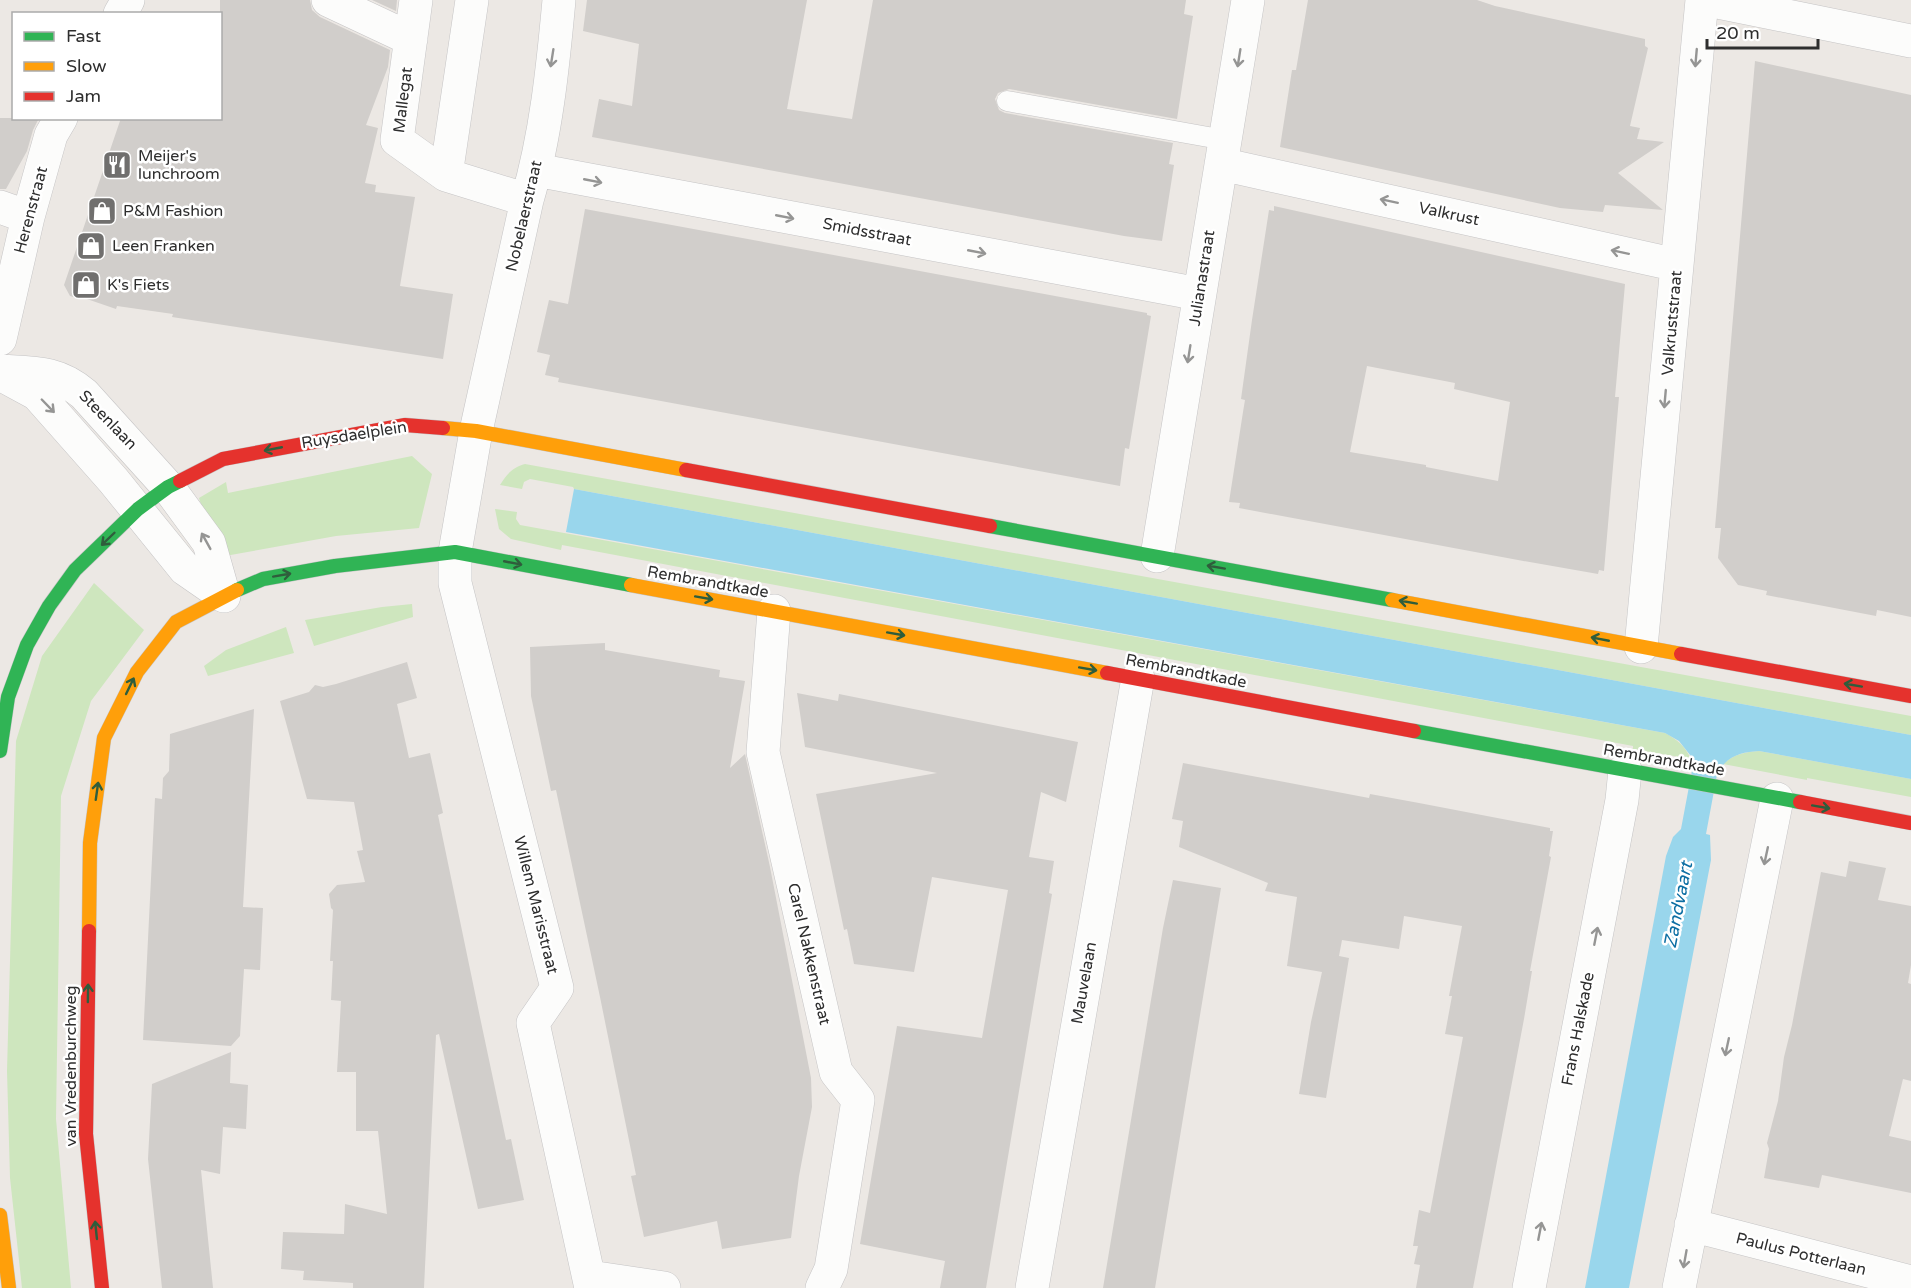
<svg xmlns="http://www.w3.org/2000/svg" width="1911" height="1288" viewBox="0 0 1911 1288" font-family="'Varela Round',sans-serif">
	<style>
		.green { fill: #cee6be }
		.water { fill: #99d6ec }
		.building { fill: #d1cecb; fill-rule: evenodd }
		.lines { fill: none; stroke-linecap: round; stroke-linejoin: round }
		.lane-casing { stroke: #c5c4c5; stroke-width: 21 }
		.street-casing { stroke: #c5c4c5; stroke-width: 34 }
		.fast-casing { stroke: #c5c4c5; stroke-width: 15 }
		.slow-casing { stroke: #c5c4c5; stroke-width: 15 }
		.jam-casing { stroke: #c5c4c5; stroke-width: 15 }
		.lane { stroke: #fcfcfb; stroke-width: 20 }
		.street { stroke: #fcfcfb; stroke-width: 33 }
		.fast { stroke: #30b455; stroke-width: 14 }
		.slow { stroke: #ff9f0a; stroke-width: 14 }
		.jam { stroke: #e5322d; stroke-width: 14 }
		.oneway { stroke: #959594 }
		.oneway2 { stroke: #2f5d3c }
		.labels { text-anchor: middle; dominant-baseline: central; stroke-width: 5; stroke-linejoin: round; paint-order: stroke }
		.street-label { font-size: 16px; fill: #2e2e2e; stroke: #fff }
		.poi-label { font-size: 16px; fill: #2e2e2e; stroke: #fff; text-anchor: start }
		.water-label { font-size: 18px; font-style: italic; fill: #0d6fa3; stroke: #fff }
	</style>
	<rect width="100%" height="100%" fill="#ece8e4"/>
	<!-- green -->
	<path class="green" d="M 412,456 L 432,474 L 419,528 L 336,536 L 225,556 L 207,523 L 199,498 L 226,482 L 228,493 Z
		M 525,464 L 1911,716 L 1911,735 L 574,489 L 573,487 L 530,479 L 524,482 L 522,489 L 500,485 C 507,474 513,467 525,464 Z
		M 495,509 L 517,512 L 516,519 L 520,525 L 1665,733 C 1678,740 1685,746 1691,759 L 1633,749 L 1633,746 L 562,545 L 561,550 L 511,539 L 499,529 Z
		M 94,583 L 144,630 L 91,701 L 61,796 L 56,1119 L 71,1288 L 22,1288 L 10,1178 L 7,1071 L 16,741 L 42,656 Z
		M 412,604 L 413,617 L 314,646 L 305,620 L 382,607 Z
		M 286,627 L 294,653 L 208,676 L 204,666 L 226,650 Z
		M 1759,751 L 1911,779 L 1911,797 L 1807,778 L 1807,780 L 1723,764 C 1734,754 1745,752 1759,751 Z"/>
	<!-- water -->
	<path class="water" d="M 574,489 L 1911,735 L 1911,779 L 1759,751 C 1745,752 1733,754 1723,765 L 1719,764 L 1706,834 L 1710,835 L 1711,860 L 1629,1288 L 1585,1288 L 1666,856 L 1673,837 L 1681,829 L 1694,760 L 1679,741 L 1665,733 L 566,532 Z"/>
	<!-- building -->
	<path class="building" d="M 220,0 L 310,0 L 312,10 L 320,17 L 390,50 L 388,67 L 366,125 L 378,128 L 365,183 L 376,185 L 375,192 L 415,197 L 400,286 L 453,294 L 443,359 L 172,317 L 173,314 L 117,306 L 116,309 L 84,298 L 81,299 L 70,296 L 64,285 L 121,118 L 220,118 Z
		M 372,0 L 397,0 L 396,11 Z
		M 587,0 L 807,0 L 787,109 L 852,119 L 873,0 L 1186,0 L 1184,14 L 1193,16 L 1177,119 L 1009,89 L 998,93 L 995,99 L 999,110 L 1005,113 L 1173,143 L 1169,164 L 1174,165 L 1162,241 L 1124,236 L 592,137 L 599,99 L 632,106 L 639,44 L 583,31 Z
		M 1308,0 L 1477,0 L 1495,6 L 1645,39 L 1645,46 L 1648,48 L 1630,126 L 1640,128 L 1637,139 L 1664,142 L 1618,173 L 1663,210 L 1605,205 L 1603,212 L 1560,208 L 1280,147 L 1292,70 L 1296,70 Z
		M 1755,61 L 1911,95 L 1911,617 L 1877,610 L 1876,616 L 1766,595 L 1767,591 L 1738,585 L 1718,558 L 1721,528 L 1715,528 Z
		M 0,118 L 39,118 L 33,130 L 27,151 L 6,189 L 0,189 Z
		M 1274,206 L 1625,284 L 1615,397 L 1619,397 L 1604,571 L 1599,570 L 1598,574 L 1518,560 L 1239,508 L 1240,503 L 1229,502 L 1243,412 L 1245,400 L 1241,399 L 1252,320 L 1269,210 L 1274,211 ZM 1367,366 L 1455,383 L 1454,389 L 1510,402 L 1498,481 L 1426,467 L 1426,465 L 1350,452 Z
		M 585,209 L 1147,313 L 1147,315 L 1151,316 L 1129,449 L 1125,448 L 1120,486 L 558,382 L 559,378 L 545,375 L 550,355 L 537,352 L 549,300 L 568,304 Z
		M 605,643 L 605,650 L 720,670 L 719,677 L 745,681 L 730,768 L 745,754 L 770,867 L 811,1078 L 812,1107 L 799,1176 L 791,1238 L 722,1249 L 717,1221 L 644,1237 L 631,1176 L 636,1175 L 600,997 L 556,790 L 551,791 L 531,696 L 530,647 Z
		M 407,662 L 417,698 L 397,704 L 409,758 L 430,753 L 443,813 L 438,815 L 481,1022 L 506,1140 L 511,1139 L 524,1200 L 478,1209 L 439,1034 L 436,1035 L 424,1288 L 353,1288 L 353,1283 L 303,1280 L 304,1271 L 281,1269 L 283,1232 L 344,1234 L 345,1204 L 387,1214 L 378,1131 L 356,1131 L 356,1072 L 337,1072 L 341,1001 L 331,1000 L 333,961 L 330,961 L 333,910 L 331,908 L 329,894 L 337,885 L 365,882 L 357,851 L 363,850 L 354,802 L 307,799 L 280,701 L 309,692 L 315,685 L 323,687 L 336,684 Z
		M 797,693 L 838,701 L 839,694 L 1078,742 L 1066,802 L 1041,792 L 1029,857 L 1054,861 L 1049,893 L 1052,894 L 986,1288 L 940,1288 L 945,1261 L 860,1244 L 897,1026 L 982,1038 L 1008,890 L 932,877 L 914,972 L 854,964 L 847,929 L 844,930 L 816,794 L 937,773 L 805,747 Z
		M 254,709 L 243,907 L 263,908 L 260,970 L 244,969 L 240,1036 L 231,1046 L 143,1040 L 155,798 L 162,799 L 163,778 L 169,771 L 170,734 Z
		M 1183,763 L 1369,798 L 1370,794 L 1419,803 L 1550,828 L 1550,831 L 1553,831 L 1549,856 L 1551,857 L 1530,971 L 1532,971 L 1524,1019 L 1473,1288 L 1416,1288 L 1420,1265 L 1414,1264 L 1418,1246 L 1413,1246 L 1419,1210 L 1430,1213 L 1463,1037 L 1445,1034 L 1452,996 L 1449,996 L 1462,926 L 1404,916 L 1399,949 L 1342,940 L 1339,956 L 1349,958 L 1326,1098 L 1299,1094 L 1311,1022 L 1322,972 L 1287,966 L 1297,897 L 1265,891 L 1268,883 L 1179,847 L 1183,821 L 1172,819 Z
		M 1849,861 L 1886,868 L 1878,900 L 1911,906 L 1911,965 L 1908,983 L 1911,984 L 1911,1081 L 1903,1079 L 1889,1136 L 1911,1141 L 1911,1193 L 1822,1175 L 1819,1188 L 1764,1178 L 1769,1149 L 1767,1143 L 1778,1101 L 1784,1057 L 1792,1025 L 1821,872 L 1846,877 Z
		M 1173,880 L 1221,888 L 1155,1288 L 1103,1288 L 1163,928 Z
		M 231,1052 L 230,1083 L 248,1085 L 246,1129 L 223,1127 L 220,1174 L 201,1170 L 213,1288 L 162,1288 L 148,1159 L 152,1084 Z"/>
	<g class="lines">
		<!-- lane casing -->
		<g class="lane-casing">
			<path id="lane" d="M 1007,101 L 1225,140"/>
		</g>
		<!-- street casing -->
		<g class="street-casing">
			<path id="street" d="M 328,0 L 411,39
				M 416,0 L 397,140 L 446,175
				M 472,0 L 446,175 L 527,200
				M 559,0 C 553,66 546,136 527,200 L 476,431 L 455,552 L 455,583 L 557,988 L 533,1023 L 591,1288
				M 1708,0 L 1911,41
				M 120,14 L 128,0
				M 1221,164 L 1677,265
				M 536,170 L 1199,294
				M 0,207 L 28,217
				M 0,339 L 28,217 L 51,135 L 61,118
				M 0,371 C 34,373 57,371 84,394 L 168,487 L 209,543 L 224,596
				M 0,374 L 37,394 L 113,480 L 185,569 L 224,596
				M 1157,556 L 1248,0
				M 774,611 L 763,752 L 836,1072 L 858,1100 L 831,1269 L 822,1288
				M 1641,647 L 1702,0
				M 1691,1225 L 1911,1282
				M 590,1277 L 664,1288
				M 1032,1288 L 1138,678
				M 1529,1288 L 1622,800 L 1625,770
				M 1679,1288 L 1777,799"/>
		</g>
		<!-- fast casing -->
		<g class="fast-casing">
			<path id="fast" d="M 990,526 L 1392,600
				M 237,590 L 263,579 L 335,566 L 455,552 L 631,585
				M 1414,731 L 1800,802
				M 0,751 L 8,697 L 27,645 L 49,606 L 75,570 L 138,509 L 168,487 L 180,481"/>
		</g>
		<!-- slow casing -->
		<g class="slow-casing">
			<path id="slow" d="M 443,428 L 476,431 L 686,470
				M 631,585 L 1107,673
				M 1392,600 L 1681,654
				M 89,931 L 90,843 L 104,738 L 137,672 L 176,622 L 237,590
				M 0,1215 L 9,1288"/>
		</g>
		<!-- jam casing -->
		<g class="jam-casing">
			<path id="jam" d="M 686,470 L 990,526
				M 180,481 L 223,459 L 405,425 L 443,428
				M 1681,654 L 1911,696
				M 1107,673 L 1414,731
				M 1800,802 L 1911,823
				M 89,931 L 86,1134 L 102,1288"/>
		</g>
		<!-- lane -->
		<use href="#lane" class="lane"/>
		<!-- street -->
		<use href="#street" class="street"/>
		<!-- fast -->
		<use href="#fast" class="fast"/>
		<!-- slow -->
		<use href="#slow" class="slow"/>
		<!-- jam -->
		<use href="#jam" class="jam"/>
	</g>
	<!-- one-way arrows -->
	<defs><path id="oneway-shaft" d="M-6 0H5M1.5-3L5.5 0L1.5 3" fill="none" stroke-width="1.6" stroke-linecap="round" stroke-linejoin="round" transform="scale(1.5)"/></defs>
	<g class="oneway">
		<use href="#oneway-shaft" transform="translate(552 58) rotate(99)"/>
		<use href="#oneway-shaft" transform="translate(1239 58) rotate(99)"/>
		<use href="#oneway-shaft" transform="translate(1696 58) rotate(95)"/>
		<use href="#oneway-shaft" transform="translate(593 181) rotate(11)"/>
		<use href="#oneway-shaft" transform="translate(1389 201) rotate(-168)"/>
		<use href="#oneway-shaft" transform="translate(785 217) rotate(11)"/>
		<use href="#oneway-shaft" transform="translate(977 252) rotate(11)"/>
		<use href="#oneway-shaft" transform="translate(1620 252) rotate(-168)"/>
		<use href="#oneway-shaft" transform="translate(1189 354) rotate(99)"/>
		<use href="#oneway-shaft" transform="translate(1665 399) rotate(95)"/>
		<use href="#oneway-shaft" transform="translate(48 406) rotate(46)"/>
		<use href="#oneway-shaft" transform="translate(206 541) rotate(-119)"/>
		<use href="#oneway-shaft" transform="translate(1766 856) rotate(102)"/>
		<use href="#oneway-shaft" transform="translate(1596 936) rotate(-79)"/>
		<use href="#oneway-shaft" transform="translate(1727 1047) rotate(102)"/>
		<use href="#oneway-shaft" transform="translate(1540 1231) rotate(-79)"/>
		<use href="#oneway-shaft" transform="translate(1685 1259) rotate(100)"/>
	</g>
	<g class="oneway2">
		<use href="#oneway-shaft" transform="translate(273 449) rotate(169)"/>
		<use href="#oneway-shaft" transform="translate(108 539) rotate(136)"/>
		<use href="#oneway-shaft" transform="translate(513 563) rotate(11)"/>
		<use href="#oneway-shaft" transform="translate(1216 567) rotate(-170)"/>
		<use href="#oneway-shaft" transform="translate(282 575) rotate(-10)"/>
		<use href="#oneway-shaft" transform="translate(704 598) rotate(10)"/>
		<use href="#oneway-shaft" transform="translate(1408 602) rotate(-170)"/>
		<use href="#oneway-shaft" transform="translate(896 634) rotate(10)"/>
		<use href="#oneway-shaft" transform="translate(1600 639) rotate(-169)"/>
		<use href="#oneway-shaft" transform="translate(1088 669) rotate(10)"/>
		<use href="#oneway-shaft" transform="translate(1853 685) rotate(-170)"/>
		<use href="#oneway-shaft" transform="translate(130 686) rotate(-64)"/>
		<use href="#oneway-shaft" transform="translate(97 791) rotate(-82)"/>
		<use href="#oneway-shaft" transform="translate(1821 807) rotate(10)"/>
		<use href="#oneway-shaft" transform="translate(88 993) rotate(-89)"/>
		<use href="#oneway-shaft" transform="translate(96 1230) rotate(-96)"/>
	</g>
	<!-- icons -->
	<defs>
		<g id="restaurant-square" transform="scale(1.5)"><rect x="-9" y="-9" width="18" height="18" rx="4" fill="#706f6e" stroke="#fff"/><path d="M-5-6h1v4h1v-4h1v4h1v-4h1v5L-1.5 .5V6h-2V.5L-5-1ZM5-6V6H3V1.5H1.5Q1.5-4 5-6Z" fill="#fff"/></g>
		<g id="shop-square" transform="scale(1.5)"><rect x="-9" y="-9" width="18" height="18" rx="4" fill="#706f6e" stroke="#fff"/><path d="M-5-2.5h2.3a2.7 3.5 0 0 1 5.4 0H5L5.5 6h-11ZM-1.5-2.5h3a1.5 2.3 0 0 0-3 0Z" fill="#fff"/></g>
	</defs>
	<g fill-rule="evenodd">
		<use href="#restaurant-square" x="117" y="165"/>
		<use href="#shop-square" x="102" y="211"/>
		<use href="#shop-square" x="91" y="246"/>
		<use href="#shop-square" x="86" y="285"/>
	</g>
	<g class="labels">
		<!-- street labels -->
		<g class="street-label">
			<text transform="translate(403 100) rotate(-83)">Mallegat</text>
			<text transform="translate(31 210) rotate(-75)">Herenstraat</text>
			<text transform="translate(1449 214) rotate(12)">Valkrust</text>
			<text transform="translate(524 216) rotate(-77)">Nobelaerstraat</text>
			<text transform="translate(867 232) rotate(11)">Smidsstraat</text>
			<text transform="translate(1202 278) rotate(-81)">Julianastraat</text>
			<text transform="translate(1672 323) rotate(-85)">Valkruststraat</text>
			<text transform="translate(108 420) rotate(46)">Steenlaan</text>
			<text transform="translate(354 435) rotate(-9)">Ruysdaelplein</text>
			<text transform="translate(708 582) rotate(10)">Rembrandtkade</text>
			<text transform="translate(1186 671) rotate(11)">Rembrandtkade</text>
			<text transform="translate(1664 760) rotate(10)">Rembrandtkade</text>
			<text transform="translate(536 905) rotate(76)">Willem Marisstraat</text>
			<text transform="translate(809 954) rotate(77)">Carel Nakkenstraat</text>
			<text transform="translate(1084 983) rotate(-80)">Mauvelaan</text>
			<text transform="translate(1578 1029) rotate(-79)">Frans Halskade</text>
			<text transform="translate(71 1066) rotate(-90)">van Vredenburchweg</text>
			<text transform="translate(1801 1254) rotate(14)">Paulus Potterlaan</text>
		</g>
		<!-- poi labels -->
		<g class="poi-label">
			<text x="138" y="156">Meijer's<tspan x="138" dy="18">lunchroom</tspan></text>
			<text x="123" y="211">P&amp;M Fashion</text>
			<text x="112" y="246">Leen Franken</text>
			<text x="107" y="285">K's Fiets</text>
		</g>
		<!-- water labels -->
		<g class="water-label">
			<text transform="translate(1678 905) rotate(-79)">Zandvaart</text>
		</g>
	</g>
	<!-- legend -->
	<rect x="12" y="12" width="210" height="108" fill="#ffffff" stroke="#ababab" stroke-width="1.5"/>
	<rect x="24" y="32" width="30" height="9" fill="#30b455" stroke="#ababab" stroke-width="1.5"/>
	<text x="66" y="42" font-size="18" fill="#2e2e2e">Fast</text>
	<rect x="24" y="62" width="30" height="9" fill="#ff9f0a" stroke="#ababab" stroke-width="1.5"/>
	<text x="66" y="72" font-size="18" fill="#2e2e2e">Slow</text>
	<rect x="24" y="92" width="30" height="9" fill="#e5322d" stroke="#ababab" stroke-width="1.5"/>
	<text x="66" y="102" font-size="18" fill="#2e2e2e">Jam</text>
	<!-- scale -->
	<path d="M1707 39v9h111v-9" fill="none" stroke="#2e2e2e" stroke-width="3"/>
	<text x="1716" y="39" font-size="18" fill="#2e2e2e" stroke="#ffffff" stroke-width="4.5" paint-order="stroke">20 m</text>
</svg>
